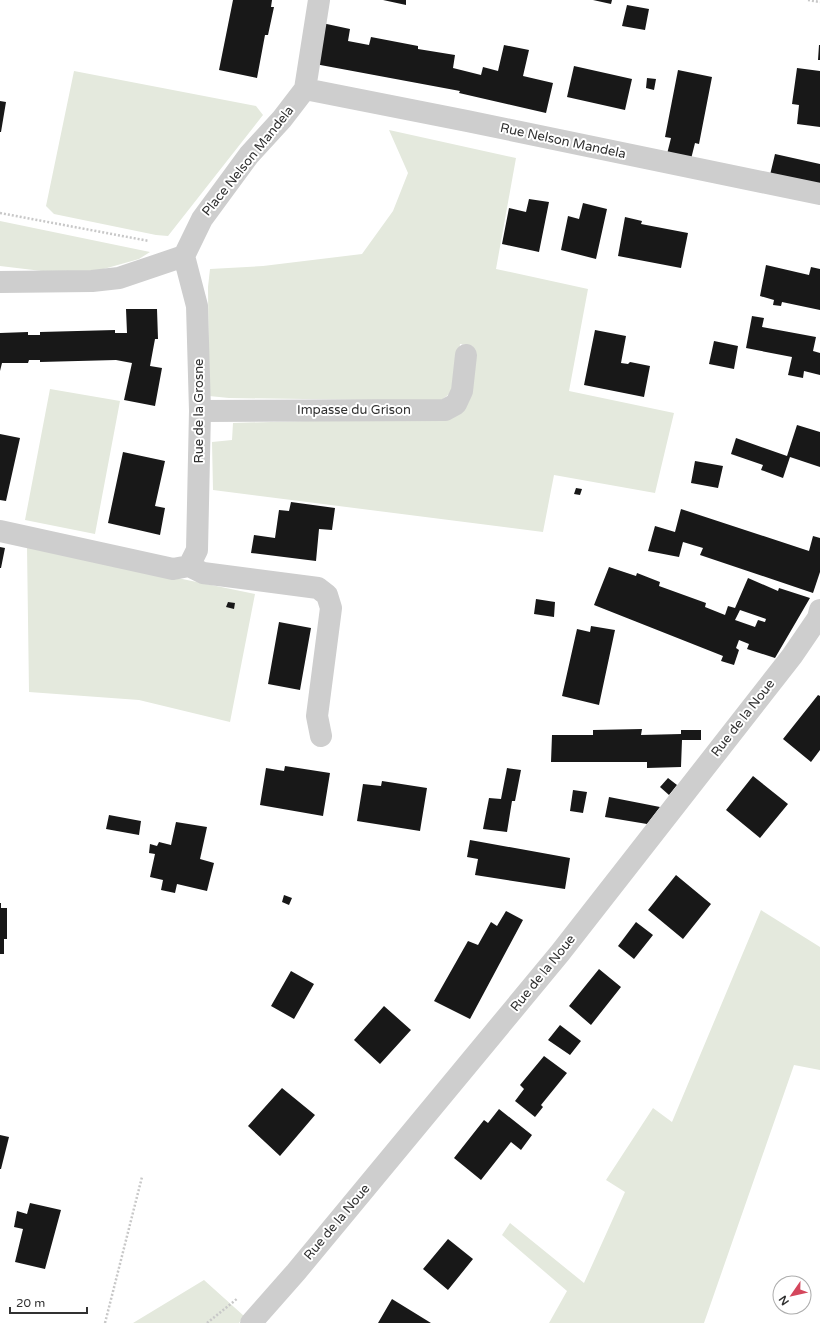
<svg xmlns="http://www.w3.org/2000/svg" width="820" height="1323" viewBox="0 0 820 1323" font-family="'Varela Round',sans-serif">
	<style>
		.green { fill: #e4e9dd }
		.building { fill: #181818; fill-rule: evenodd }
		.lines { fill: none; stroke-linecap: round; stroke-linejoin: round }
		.path { stroke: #c8c8c8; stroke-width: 2.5; stroke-dasharray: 2 2; stroke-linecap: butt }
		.minor { stroke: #cecece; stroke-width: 22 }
		.labels { text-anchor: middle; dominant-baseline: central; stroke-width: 4; stroke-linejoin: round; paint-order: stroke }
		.street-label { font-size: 13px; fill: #313131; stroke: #fff }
	</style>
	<rect width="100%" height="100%" fill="#fff"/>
	<!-- green -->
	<path class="green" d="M 74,71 L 256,106 L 263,115 L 168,236 L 156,235 L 54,214 L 46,206 Z
		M 389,130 L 516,158 L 496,269 L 588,289 L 569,391 L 674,413 L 655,493 L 554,475 L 543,532 L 213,490 L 212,442 L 232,440 L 233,423 L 444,417 L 469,393 L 473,346 L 460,344 L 456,381 L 452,392 L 440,401 L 229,398 L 209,396 L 208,287 L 210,269 L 263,266 L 362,254 L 393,211 L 408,173 Z
		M 0,221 L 150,252 L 139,259 L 100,270 L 67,274 L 0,266 Z
		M 50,389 L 120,401 L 95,534 L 25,520 Z
		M 27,547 L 255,594 L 230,722 L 139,700 L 29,692 Z
		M 761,910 L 820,947 L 820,1070 L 794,1065 L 704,1323 L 549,1323 L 567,1291 L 502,1235 L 510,1223 L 584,1283 L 625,1192 L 606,1180 L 653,1108 L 672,1122 Z
		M 204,1280 L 244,1316 L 239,1323 L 133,1323 Z"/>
	<!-- building -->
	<path class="building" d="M 233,0 L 272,0 L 271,7 L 274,7 L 268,35 L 265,35 L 257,78 L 219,70 Z
		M 383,0 L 406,0 L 406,5 Z
		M 593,0 L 612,0 L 611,4 Z
		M 627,5 L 649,9 L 645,30 L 622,26 Z
		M 322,23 L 350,29 L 348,41 L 369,45 L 371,37 L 418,46 L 418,49 L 455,55 L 453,68 L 481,75 L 483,67 L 498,71 L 504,45 L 529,50 L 523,76 L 553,83 L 546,113 L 459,93 L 460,91 L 315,64 Z
		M 819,45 L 820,45 L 820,60 L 818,60 Z
		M 574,66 L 632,79 L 625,110 L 567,97 Z
		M 797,68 L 820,71 L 820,127 L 797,124 L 799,105 L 792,104 Z
		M 678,70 L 712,77 L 699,144 L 695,143 L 691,159 L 667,154 L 671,138 L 665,137 Z
		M 647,78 L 656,79 L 654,90 L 646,88 Z
		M 0,101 L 6,102 L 1,132 L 0,132 Z
		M 775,154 L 820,164 L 820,185 L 770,175 Z
		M 529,199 L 549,202 L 539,252 L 502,244 L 509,208 L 526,212 Z
		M 583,203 L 607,209 L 596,259 L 561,250 L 568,216 L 579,219 Z
		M 625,217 L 642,221 L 641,224 L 688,233 L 681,268 L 618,256 Z
		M 766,265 L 809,275 L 811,267 L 820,269 L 820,310 L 782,302 L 781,306 L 773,305 L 774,300 L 760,296 Z
		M 126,309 L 157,309 L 158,339 L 155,339 L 150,366 L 162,368 L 155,406 L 124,400 L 132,363 L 116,360 L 40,362 L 40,360 L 29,360 L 28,363 L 2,363 L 0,371 L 0,333 L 28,332 L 28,335 L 40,335 L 40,332 L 115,330 L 115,333 L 127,333 Z
		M 752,316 L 764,318 L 762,327 L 816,337 L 813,351 L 820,353 L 820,375 L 804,371 L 803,378 L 788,375 L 792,357 L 746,348 Z
		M 595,330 L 626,336 L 621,363 L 628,364 L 630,362 L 650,366 L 644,397 L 584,385 Z
		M 714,341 L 738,346 L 734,369 L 709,364 Z
		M 797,425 L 820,432 L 820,467 L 790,457 L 783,478 L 761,470 L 763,465 L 731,454 L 736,438 L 787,456 Z
		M 0,434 L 20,438 L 6,501 L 0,500 Z
		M 123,452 L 165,461 L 155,506 L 165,508 L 160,535 L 108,523 Z
		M 695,461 L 723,466 L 718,488 L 691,483 Z
		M 576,488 L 582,489 L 580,495 L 574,494 Z
		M 291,502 L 335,508 L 332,530 L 319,529 L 316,561 L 251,553 L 254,535 L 275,538 L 279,510 L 289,511 Z
		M 681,509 L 809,551 L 813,536 L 820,538 L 820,572 L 813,593 L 700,555 L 703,548 L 683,542 L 679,557 L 648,551 L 655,526 L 675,532 Z
		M 0,547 L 5,548 L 1,568 L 0,568 Z
		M 609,567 L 636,576 L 637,573 L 660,582 L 659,586 L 706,603 L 705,607 L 725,615 L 728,606 L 735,608 L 748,578 L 778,591 L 779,588 L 810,598 L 775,658 L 747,649 L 749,644 L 739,640 L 736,648 L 739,650 L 734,665 L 721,661 L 723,656 L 594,605 ZM 740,610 L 766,619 L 765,622 L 758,620 L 755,627 L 735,620 Z
		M 536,599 L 555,602 L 554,617 L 534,614 Z
		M 228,602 L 235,603 L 234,609 L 226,607 Z
		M 279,622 L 311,628 L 300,690 L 268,684 Z
		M 591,626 L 615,630 L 599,705 L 562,696 L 577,629 L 590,632 Z
		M 818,695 L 820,696 L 820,750 L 811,762 L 783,739 Z
		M 642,729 L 641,735 L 681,734 L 681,730 L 701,730 L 701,740 L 682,740 L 681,767 L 647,768 L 647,762 L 551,762 L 552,735 L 593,735 L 593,730 Z
		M 285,766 L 330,773 L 323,816 L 260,805 L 266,768 L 284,771 Z
		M 507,768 L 521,770 L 515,801 L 512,801 L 507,832 L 483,829 L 489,798 L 501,799 Z
		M 753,776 L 788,804 L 760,838 L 726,810 Z
		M 668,778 L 677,785 L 669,795 L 660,787 Z
		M 382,781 L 427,788 L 420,831 L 357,821 L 363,784 L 381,786 Z
		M 573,790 L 587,792 L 583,813 L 570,811 Z
		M 609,797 L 660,807 L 647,824 L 605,817 Z
		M 109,815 L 141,821 L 139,835 L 106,829 Z
		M 176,822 L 207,827 L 200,859 L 214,863 L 207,891 L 177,884 L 175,893 L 161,890 L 163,880 L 150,877 L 155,854 L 149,853 L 150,844 L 157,846 L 159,842 L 171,845 Z
		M 470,840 L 570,858 L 565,889 L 475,875 L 478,859 L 467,857 Z
		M 676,875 L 711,904 L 683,939 L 648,910 Z
		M 284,895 L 292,898 L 289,905 L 282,902 Z
		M 0,903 L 1,903 L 1,908 L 7,908 L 7,939 L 4,939 L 4,954 L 0,954 Z
		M 506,911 L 523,920 L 470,1019 L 434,1001 L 468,941 L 478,945 L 491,922 L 497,926 Z
		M 636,922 L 653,935 L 634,959 L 618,946 Z
		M 599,969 L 621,987 L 591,1025 L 569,1006 Z
		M 291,971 L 314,984 L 294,1019 L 271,1006 Z
		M 384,1006 L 411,1030 L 380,1064 L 354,1040 Z
		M 560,1025 L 581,1041 L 570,1055 L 548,1040 Z
		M 544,1056 L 567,1073 L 541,1105 L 543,1107 L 535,1117 L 515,1101 L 524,1089 L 520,1085 Z
		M 282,1088 L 315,1115 L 280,1156 L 248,1126 Z
		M 499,1109 L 532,1135 L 521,1150 L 511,1142 L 481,1180 L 454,1158 L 484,1120 L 488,1123 Z
		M 0,1135 L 9,1137 L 1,1169 L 0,1169 Z
		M 30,1203 L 61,1210 L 45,1269 L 15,1262 L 23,1229 L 14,1227 L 17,1211 L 27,1214 Z
		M 448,1239 L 473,1259 L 448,1290 L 423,1269 Z
		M 392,1299 L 431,1323 L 378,1323 Z"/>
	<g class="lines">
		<!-- path -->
		<path class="path" d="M 808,0 L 820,2
			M 0,213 L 149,241
			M 105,1323 L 142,1177
			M 207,1323 L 238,1298"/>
		<!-- minor -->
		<path class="minor" d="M 305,89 L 467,121 L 820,194
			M 184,256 L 202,219 L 249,155 L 282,119 L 305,89 L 319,0
			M 0,282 L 92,281 L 119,278 L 184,256
			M 200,411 L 445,410 L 456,404 L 462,391 L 466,355
			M 0,531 L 173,569 L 189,566 L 197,550 L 200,411 L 197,306 L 184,256
			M 189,566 L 203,573 L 318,588 L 327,595 L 331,608 L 317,716 L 321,736
			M 251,1323 L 296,1272 L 560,953 L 792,656 L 818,618 L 820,610"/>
	</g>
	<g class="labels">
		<!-- street labels -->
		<g class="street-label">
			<text transform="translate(563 141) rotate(12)">Rue Nelson Mandela</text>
			<text transform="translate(248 161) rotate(-51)">Place Nelson Mandela</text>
			<text x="354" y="410">Impasse du Grison</text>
			<text transform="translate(199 411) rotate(-90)">Rue de la Grosne</text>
			<text transform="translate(743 718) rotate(-52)">Rue de la Noue</text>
			<text transform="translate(543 973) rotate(-51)">Rue de la Noue</text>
			<text transform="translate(337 1222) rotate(-50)">Rue de la Noue</text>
		</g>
	</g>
	<!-- north arrow -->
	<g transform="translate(792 1295) rotate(236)"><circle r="19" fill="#ffffff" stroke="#adadad"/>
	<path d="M0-3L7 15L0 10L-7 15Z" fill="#d4465c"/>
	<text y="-6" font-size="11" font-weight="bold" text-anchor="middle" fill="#313131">N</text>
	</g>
	<!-- scale -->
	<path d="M10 1307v6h77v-6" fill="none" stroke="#313131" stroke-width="2"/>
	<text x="16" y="1307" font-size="12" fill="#313131" stroke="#ffffff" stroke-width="3" paint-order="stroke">20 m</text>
</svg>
